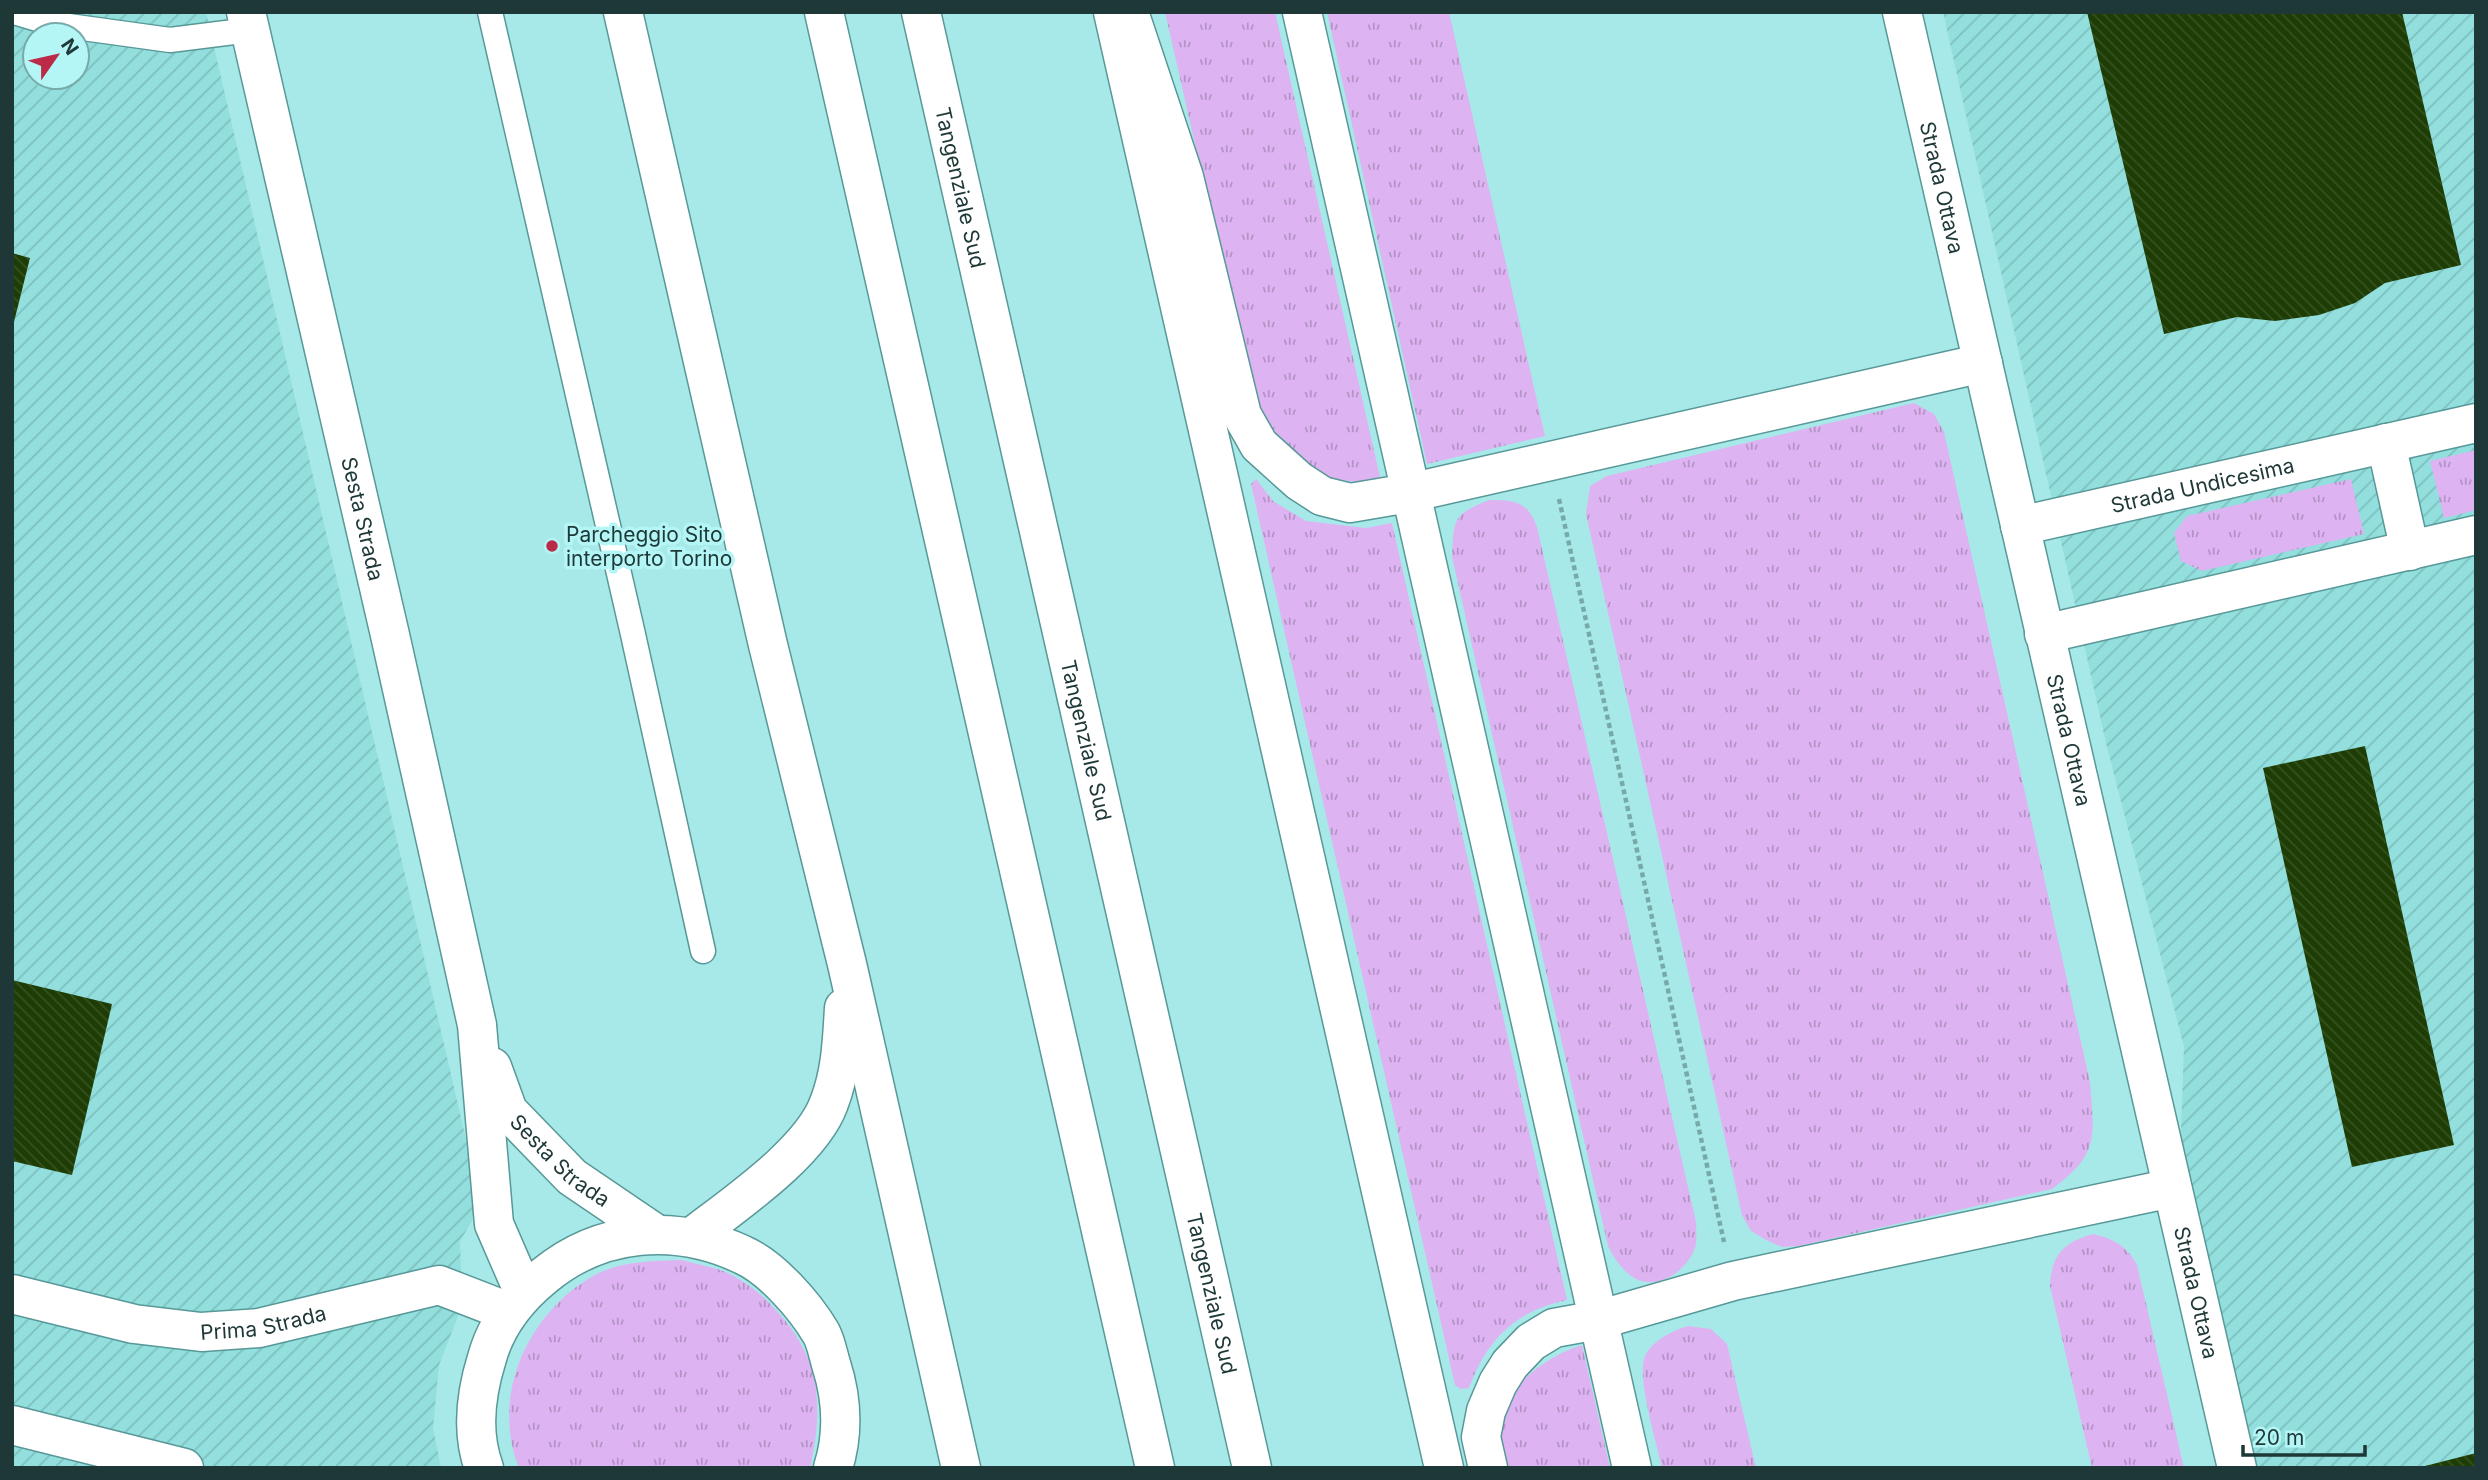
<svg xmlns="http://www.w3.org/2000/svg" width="2488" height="1480" viewBox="0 0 2488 1480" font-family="Inter,sans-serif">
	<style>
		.industrial { fill: url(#industrial-furrows); fill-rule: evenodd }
		.grass { fill: url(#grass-tufts) }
		.building { fill: url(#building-back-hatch) }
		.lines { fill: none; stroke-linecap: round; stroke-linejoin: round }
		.service-casing { stroke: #589898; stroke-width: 27 }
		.minor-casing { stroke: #589898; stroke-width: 41 }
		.motorway-casing { stroke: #589898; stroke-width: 41 }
		.path { stroke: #76aaa9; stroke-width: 4.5; stroke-dasharray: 5 3.5; stroke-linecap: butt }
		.service { stroke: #fff; stroke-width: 24 }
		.minor { stroke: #fff; stroke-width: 38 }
		.motorway { stroke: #fff; stroke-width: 38 }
		.poi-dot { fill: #bb2a47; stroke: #b4f6f5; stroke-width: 2.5 }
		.labels { text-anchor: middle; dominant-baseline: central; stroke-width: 7; stroke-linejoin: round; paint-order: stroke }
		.street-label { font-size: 21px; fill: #1e3838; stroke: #b4f6f5 }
		.poi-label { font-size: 21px; fill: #1e3838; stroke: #b4f6f5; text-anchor: start }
	</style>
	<defs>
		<pattern id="industrial-furrows" width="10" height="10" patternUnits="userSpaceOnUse" patternTransform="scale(1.75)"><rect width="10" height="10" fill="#92dfde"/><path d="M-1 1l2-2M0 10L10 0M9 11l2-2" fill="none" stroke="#7dc0bf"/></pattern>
		<pattern id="grass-tufts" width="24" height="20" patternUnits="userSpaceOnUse" patternTransform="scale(1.75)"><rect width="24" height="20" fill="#deb3f2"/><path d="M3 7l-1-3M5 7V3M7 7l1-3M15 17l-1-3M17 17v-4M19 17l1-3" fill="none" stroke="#b393c5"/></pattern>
		<pattern id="building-back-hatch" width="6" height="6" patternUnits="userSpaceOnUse" patternTransform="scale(1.75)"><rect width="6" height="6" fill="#1d3d04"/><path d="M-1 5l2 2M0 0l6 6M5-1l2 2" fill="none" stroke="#355121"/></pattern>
	</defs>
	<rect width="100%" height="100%" fill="#a7e9e8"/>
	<!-- industrial -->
	<path class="industrial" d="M 12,12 L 206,12 L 479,1196 L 472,1221 L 460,1241 L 462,1306 L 439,1365 L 433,1428 L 441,1468 L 12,1468 ZM 35,35 L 77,35 L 77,77 L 35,77 Z
		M 1943,12 L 2476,12 L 2476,1468 L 2231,1468 L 2178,1211 L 2184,1047 L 2106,743 Z"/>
	<!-- grass -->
	<path class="grass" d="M 1165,12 L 1275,12 L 1380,477 L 1356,482 L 1322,477 L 1276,436 L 1251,391 Z
		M 1327,12 L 1449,12 L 1545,436 L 1427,464 Z
		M 1914,403 L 1934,414 L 1944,432 L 2090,1082 C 2094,1137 2100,1154 2052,1189 L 1799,1246 L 1782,1247 L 1766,1240 L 1751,1231 L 1742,1215 L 1586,514 L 1590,486 L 1607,476 Z
		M 2476,450 L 2476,510 L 2444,518 L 2430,461 Z
		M 1256,479 L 1273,501 L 1306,521 L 1366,528 L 1392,523 L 1567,1300 C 1516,1311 1487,1339 1469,1388 L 1461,1389 L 1455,1385 L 1251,484 Z
		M 2351,479 L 2364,534 L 2202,571 L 2181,561 L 2174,533 L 2187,516 Z
		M 1489,500 C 1514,500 1528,501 1537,527 L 1696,1222 C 1696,1229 1697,1237 1696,1244 C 1691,1268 1659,1291 1636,1279 C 1623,1272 1614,1258 1608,1246 L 1452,557 C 1454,519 1452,515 1489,500 Z
		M 2093,1234 C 2114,1239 2127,1246 2137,1265 L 2184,1468 L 2092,1468 L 2050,1286 C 2051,1255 2064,1242 2093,1234 Z
		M 682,1260 C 695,1264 710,1266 723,1271 C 742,1279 762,1294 775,1309 C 821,1358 824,1405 810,1468 L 519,1468 C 490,1395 528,1313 593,1276 C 620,1261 652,1261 682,1260 Z
		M 1688,1326 L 1711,1329 L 1727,1344 L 1756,1468 L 1662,1468 C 1657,1444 1636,1376 1645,1356 C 1653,1340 1672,1331 1688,1326 Z
		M 1582,1345 L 1610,1468 L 1498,1468 C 1500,1447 1498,1422 1507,1403 C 1519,1376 1555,1353 1582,1345 Z"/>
	<!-- building -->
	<path class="building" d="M 2087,12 L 2402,12 L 2461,265 L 2385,283 L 2355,303 L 2319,315 L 2275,321 L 2237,317 L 2164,334 Z
		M 12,253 L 30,258 L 13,326 L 12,326 Z
		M 2365,746 L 2454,1145 L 2352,1167 L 2263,768 Z
		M 12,980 L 112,1004 L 72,1175 L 12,1161 Z
		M 2476,1453 L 2476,1468 L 2421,1468 L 2421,1467 Z"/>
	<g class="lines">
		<!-- service casing -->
		<g class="service-casing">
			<path id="service" d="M 14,12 L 54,24 L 170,40 L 250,30
				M 490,12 L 632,630 L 703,951"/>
		</g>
		<!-- minor casing -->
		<g class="minor-casing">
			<g id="minor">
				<path id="s1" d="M 246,12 L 390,635 L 477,1025 L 494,1224 L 524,1293"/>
				<path d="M 623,12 L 768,645 L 847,964 L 961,1468"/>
				<path d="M 1129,12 L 1184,177 L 1242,415 L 1259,445 L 1299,481 L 1322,496 L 1350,503 L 1409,493 L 1983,363"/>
				<path id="s2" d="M 1902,12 L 2237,1468"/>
				<path d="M 2386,443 L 2410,551"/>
				<path id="s3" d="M 2020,526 L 2476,423"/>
				<path d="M 2044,634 L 2476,535"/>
				<path id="s4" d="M 492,1067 L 508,1111 L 572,1177 L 656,1234"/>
				<path d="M 692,1237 C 733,1205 811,1153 829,1103 C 841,1072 842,1041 844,1008"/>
				<path id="s5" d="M 12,1294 L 134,1324 L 201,1332 L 259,1328 L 439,1285 L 509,1312"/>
				<path d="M 12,1425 L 184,1468"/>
				<path d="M 484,1468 C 471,1433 476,1393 487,1358 C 496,1325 517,1298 544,1276 C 601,1229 676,1223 743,1255 C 772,1268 805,1306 821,1333 C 826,1342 828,1354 831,1364 C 842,1398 844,1433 833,1468"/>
				<path d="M 1488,1468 L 1481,1437 L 1486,1411 L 1498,1383 L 1510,1364 L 1531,1342 L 1554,1328 L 1598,1320 L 1733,1281 L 2172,1188"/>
			</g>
		</g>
		<!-- motorway casing -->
		<g class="motorway-casing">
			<g id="motorway">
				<path d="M 824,12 L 1155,1468"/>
				<path id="s6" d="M 921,12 L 1252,1468"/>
				<path d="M 1113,12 L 1444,1468"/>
				<path d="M 1302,12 L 1632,1468"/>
			</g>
		</g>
		<!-- path -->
		<path class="path" d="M 1559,499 L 1724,1242"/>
		<!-- service -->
		<use href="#service" class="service"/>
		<!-- minor -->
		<use href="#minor" class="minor"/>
		<!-- motorway -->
		<use href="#motorway" class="motorway"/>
	</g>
	<!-- markers -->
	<circle class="poi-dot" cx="552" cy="546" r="7"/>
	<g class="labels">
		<!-- street labels -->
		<g class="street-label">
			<text stroke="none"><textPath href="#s6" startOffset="180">Tangenziale Sud</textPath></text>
			<text stroke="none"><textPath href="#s2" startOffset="180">Strada Ottava</textPath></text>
			<text stroke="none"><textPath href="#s3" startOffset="187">Strada Undicesima</textPath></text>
			<text stroke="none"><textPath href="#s1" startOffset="520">Sesta Strada</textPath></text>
			<text stroke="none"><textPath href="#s6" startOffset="747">Tangenziale Sud</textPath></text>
			<text stroke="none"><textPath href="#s2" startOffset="747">Strada Ottava</textPath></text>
			<text stroke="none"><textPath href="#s4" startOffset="119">Sesta Strada</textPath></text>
			<text stroke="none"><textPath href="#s6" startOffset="1314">Tangenziale Sud</textPath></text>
			<text stroke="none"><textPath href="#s2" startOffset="1314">Strada Ottava</textPath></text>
			<text stroke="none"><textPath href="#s5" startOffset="256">Prima Strada</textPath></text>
		</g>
		<!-- poi labels -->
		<g class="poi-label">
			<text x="566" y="534">Parcheggio Sito<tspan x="566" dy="24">interporto Torino</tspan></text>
		</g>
	</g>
	<!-- border -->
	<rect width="2488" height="1480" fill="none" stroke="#1e3838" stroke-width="28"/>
	<!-- north arrow -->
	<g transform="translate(56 56) rotate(56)"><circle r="33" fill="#b4f6f5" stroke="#78aaa9" stroke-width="2"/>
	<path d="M0-5L12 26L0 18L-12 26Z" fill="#bb2a47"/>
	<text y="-10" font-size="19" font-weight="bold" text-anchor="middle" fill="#1e3838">N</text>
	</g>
	<!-- scale -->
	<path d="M2243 1445v10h122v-10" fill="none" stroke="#1e3838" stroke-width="3.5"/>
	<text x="2254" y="1445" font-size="21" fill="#1e3838" stroke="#b4f6f5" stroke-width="5" paint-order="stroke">20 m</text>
</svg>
